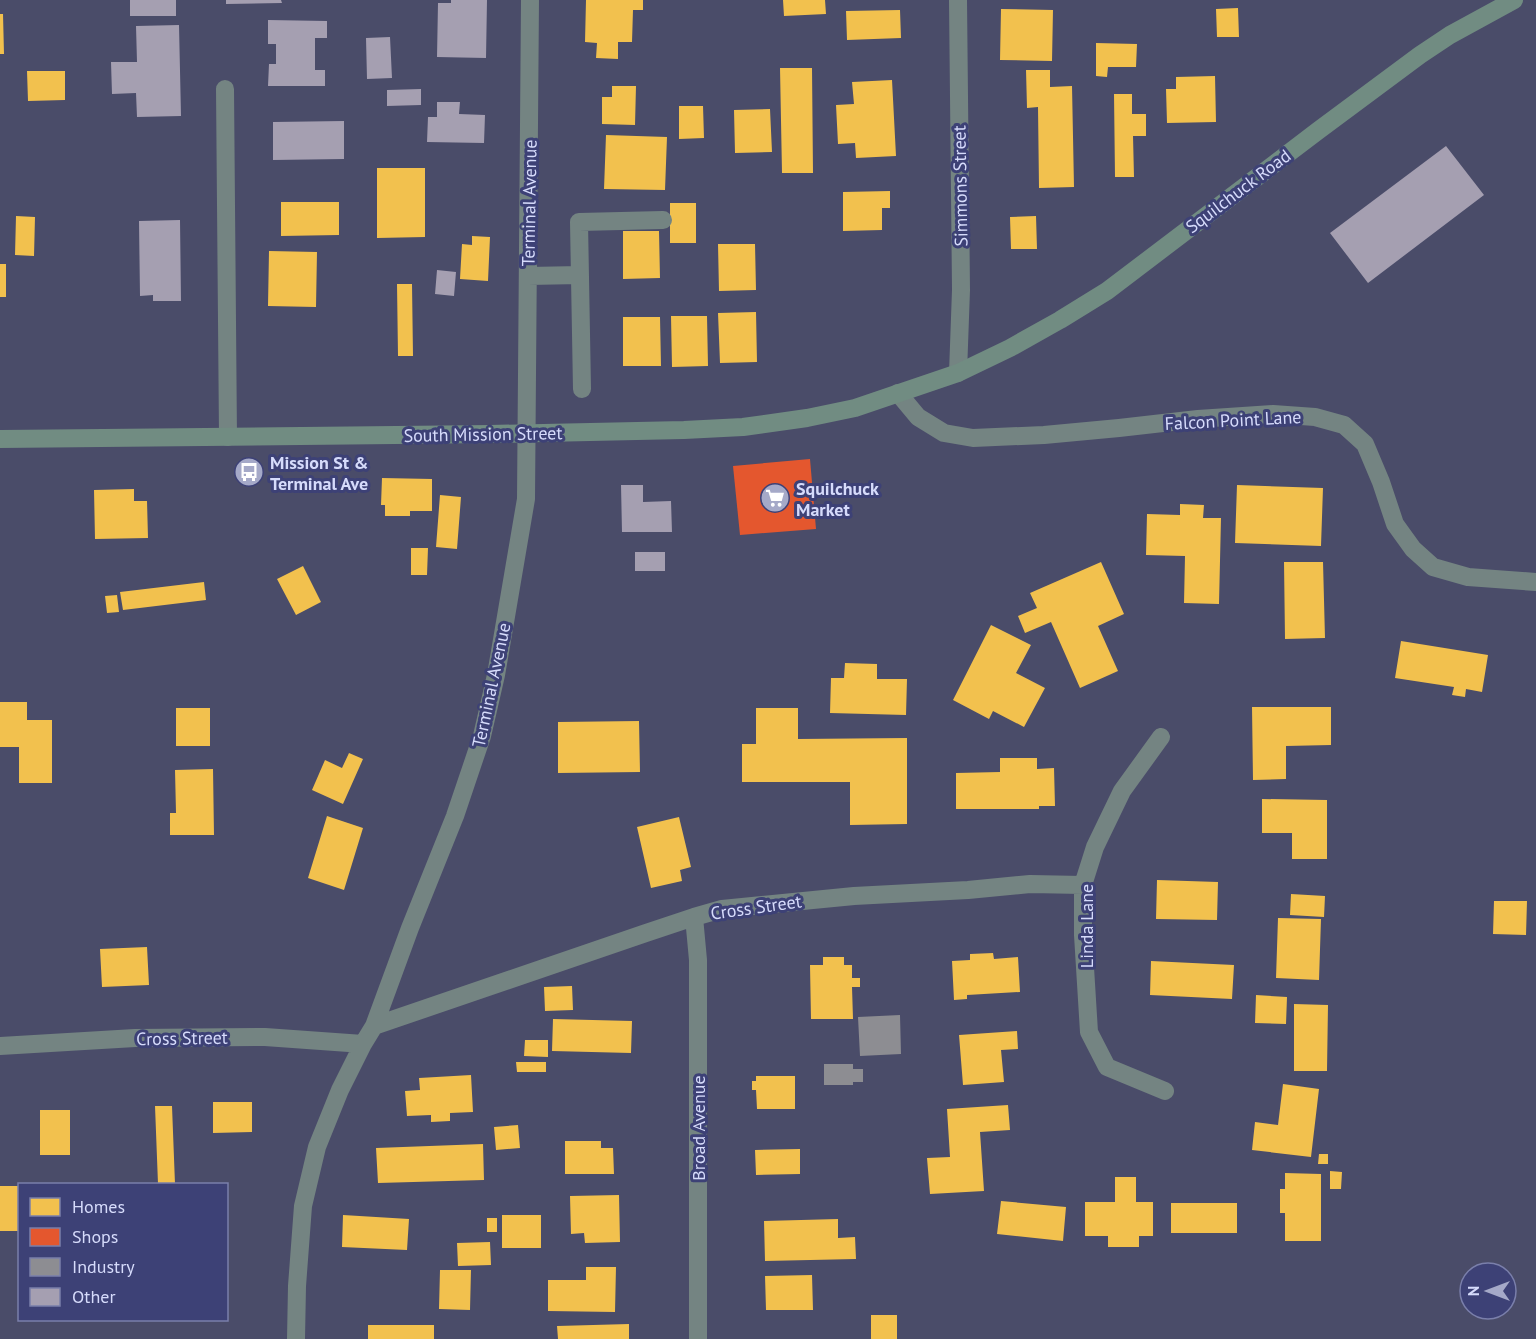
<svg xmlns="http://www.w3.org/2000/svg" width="1536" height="1339" viewBox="0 0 1536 1339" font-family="'PT Sans',sans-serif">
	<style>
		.homes { fill: #f2c14e }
		.shops { fill: #e4572e }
		.industry { fill: #8d8d92 }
		.building { fill: #a59fb1 }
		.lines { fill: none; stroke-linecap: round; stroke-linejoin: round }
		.minor { stroke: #748482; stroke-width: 18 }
		.major { stroke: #718c82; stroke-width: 18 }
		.labels { text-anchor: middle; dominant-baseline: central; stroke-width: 6; stroke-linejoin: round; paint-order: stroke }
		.street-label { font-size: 18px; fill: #d6dbfb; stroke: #3d4176 }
		.poi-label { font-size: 18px; font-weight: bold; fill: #d6dbfb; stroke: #3d4176; text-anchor: start }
	</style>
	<rect width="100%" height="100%" fill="#4a4c69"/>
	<!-- homes -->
	<path class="homes" d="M 586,0 L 643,0 L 643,10 L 633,10 L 632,42 L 618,42 L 618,59 L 596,58 L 597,43 L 585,42 Z
		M 783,0 L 825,0 L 826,14 L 784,16 Z
		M 1238,8 L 1239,37 L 1217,37 L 1216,9 Z
		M 1001,9 L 1053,10 L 1052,61 L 1000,60 Z
		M 900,10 L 901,38 L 847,40 L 846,11 Z
		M 0,14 L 3,14 L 4,54 L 0,54 Z
		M 1096,43 L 1137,44 L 1136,67 L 1108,67 L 1107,77 L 1096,76 Z
		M 780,68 L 812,68 L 813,173 L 782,173 Z
		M 1026,70 L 1050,70 L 1050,87 L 1072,86 L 1074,187 L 1039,188 L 1038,107 L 1027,108 Z
		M 27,71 L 65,71 L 65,100 L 28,101 Z
		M 1215,76 L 1216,122 L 1167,123 L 1166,89 L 1176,89 L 1176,77 Z
		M 892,80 L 896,156 L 856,158 L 855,143 L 838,144 L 836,105 L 854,104 L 852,82 Z
		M 612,86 L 636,86 L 635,125 L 602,124 L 602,97 L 612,97 Z
		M 1114,94 L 1132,94 L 1132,114 L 1146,114 L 1146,136 L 1133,136 L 1134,177 L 1115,177 Z
		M 679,106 L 703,106 L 704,138 L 679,139 Z
		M 770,109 L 772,152 L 735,153 L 734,110 Z
		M 606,135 L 667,137 L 665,190 L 604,189 Z
		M 377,168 L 425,168 L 425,237 L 377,238 Z
		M 890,191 L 890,208 L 882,208 L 882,230 L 843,231 L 843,192 Z
		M 281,202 L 339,202 L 339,235 L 281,236 Z
		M 670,203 L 696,203 L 696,243 L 670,243 Z
		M 16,216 L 35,217 L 34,256 L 15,255 Z
		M 1036,216 L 1037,249 L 1011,249 L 1010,217 Z
		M 623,231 L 659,231 L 660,278 L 623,279 Z
		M 472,236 L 490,237 L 488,281 L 460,279 L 462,244 L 472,245 Z
		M 718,244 L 755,244 L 756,290 L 719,291 Z
		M 269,251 L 317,252 L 316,307 L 268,306 Z
		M 0,264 L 6,264 L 6,297 L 0,297 Z
		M 397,284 L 412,284 L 413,356 L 398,356 Z
		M 756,312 L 757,362 L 720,363 L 718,313 Z
		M 671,316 L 707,316 L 708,366 L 672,367 Z
		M 623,317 L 660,317 L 661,366 L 623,366 Z
		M 382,478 L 432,479 L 432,511 L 410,511 L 410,516 L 385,516 L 385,505 L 381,505 Z
		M 1237,485 L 1323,488 L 1321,546 L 1235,543 Z
		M 134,489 L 134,501 L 147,501 L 148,538 L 95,539 L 94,490 Z
		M 440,495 L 461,497 L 457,549 L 436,547 Z
		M 1180,504 L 1204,505 L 1203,518 L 1221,518 L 1219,604 L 1184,603 L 1185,556 L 1146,555 L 1147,514 L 1180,515 Z
		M 411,548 L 428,548 L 427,575 L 411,575 Z
		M 1101,562 L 1124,614 L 1098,626 L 1118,671 L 1080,688 L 1051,622 L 1025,633 L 1018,616 L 1037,608 L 1030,593 Z
		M 1284,562 L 1323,562 L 1325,638 L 1285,639 Z
		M 303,566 L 321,602 L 296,615 L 277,579 Z
		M 204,582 L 206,600 L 123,610 L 120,592 Z
		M 117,595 L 119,612 L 107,613 L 105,596 Z
		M 991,625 L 1031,645 L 1016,673 L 1045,688 L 1024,727 L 993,711 L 989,719 L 953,700 Z
		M 1401,641 L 1488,655 L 1482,692 L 1466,689 L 1465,697 L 1452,695 L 1454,687 L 1395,678 Z
		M 845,663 L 877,664 L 877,679 L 907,679 L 906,715 L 830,713 L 831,678 L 844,678 Z
		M 0,702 L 27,702 L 27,720 L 52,720 L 52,783 L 19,783 L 19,747 L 0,747 Z
		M 1252,707 L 1331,707 L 1331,745 L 1286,746 L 1286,779 L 1253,780 Z
		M 176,708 L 210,708 L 210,746 L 176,746 Z
		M 756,708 L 798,708 L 798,739 L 907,738 L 907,824 L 850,825 L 850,782 L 742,782 L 742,744 L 756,744 Z
		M 639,721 L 640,772 L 558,773 L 558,722 Z
		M 349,753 L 363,759 L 343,804 L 312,790 L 325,760 L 342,768 Z
		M 1000,758 L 1037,758 L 1037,769 L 1054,768 L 1055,806 L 1039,806 L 1039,809 L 956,809 L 956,773 L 1000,772 Z
		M 213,769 L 214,835 L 170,835 L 170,813 L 176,813 L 175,770 Z
		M 1262,799 L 1327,800 L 1327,859 L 1292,859 L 1292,833 L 1262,833 Z
		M 327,816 L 363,828 L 344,890 L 308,878 Z
		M 679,817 L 691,867 L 680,870 L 682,881 L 651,888 L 637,827 Z
		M 1157,880 L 1218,882 L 1217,920 L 1156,919 Z
		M 1291,894 L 1325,896 L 1324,917 L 1290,915 Z
		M 1494,901 L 1527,901 L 1526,935 L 1493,934 Z
		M 1278,918 L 1321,919 L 1319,980 L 1276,978 Z
		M 147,947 L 149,985 L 102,987 L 100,949 Z
		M 993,953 L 994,959 L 1018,957 L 1020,992 L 967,995 L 967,999 L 954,1000 L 952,961 L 970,960 L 970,954 Z
		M 823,957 L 844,957 L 844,965 L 852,965 L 852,978 L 860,978 L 860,987 L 852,987 L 853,1019 L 811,1019 L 810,965 L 823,965 Z
		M 1151,961 L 1234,965 L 1232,999 L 1150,995 Z
		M 572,986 L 573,1010 L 545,1011 L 544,987 Z
		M 1256,995 L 1287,997 L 1286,1024 L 1255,1023 Z
		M 1294,1004 L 1328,1005 L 1327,1071 L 1294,1071 Z
		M 553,1019 L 632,1021 L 631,1053 L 552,1051 Z
		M 1017,1031 L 1018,1049 L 1001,1050 L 1004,1082 L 963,1085 L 959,1035 Z
		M 525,1040 L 548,1040 L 548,1057 L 524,1056 Z
		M 516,1062 L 546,1062 L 546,1072 L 517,1072 Z
		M 471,1075 L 473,1112 L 450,1113 L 450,1121 L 431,1122 L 431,1115 L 407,1116 L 405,1091 L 420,1090 L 419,1078 Z
		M 756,1076 L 795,1076 L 795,1109 L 757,1109 L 756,1090 L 752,1090 L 752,1081 L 756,1081 Z
		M 1283,1084 L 1319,1089 L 1311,1157 L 1252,1150 L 1255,1122 L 1278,1125 Z
		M 213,1102 L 252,1102 L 252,1132 L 213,1133 Z
		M 1008,1105 L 1010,1130 L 980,1132 L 984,1191 L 930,1194 L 927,1158 L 950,1157 L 947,1109 Z
		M 155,1106 L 172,1106 L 175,1184 L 158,1184 Z
		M 40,1110 L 70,1110 L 70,1155 L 40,1155 Z
		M 518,1125 L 520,1148 L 496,1150 L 494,1127 Z
		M 565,1141 L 601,1141 L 601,1148 L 613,1148 L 614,1174 L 565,1174 Z
		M 483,1144 L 484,1180 L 378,1183 L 376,1148 Z
		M 800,1149 L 800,1174 L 756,1175 L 755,1150 Z
		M 1319,1154 L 1328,1154 L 1328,1164 L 1318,1164 Z
		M 1330,1171 L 1342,1172 L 1341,1189 L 1330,1189 Z
		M 1285,1173 L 1321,1174 L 1321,1241 L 1285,1241 L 1285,1213 L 1280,1213 L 1280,1189 L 1285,1189 Z
		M 1115,1177 L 1136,1177 L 1136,1202 L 1153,1202 L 1153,1236 L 1139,1236 L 1139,1247 L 1108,1247 L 1108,1236 L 1085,1236 L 1085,1202 L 1115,1202 Z
		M 0,1186 L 20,1186 L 20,1231 L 0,1231 Z
		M 619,1195 L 620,1242 L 585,1243 L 584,1233 L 571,1234 L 570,1196 Z
		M 1001,1201 L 1066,1207 L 1063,1241 L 997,1234 Z
		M 1171,1203 L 1237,1203 L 1237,1233 L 1171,1233 Z
		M 343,1215 L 409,1219 L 407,1250 L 342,1247 Z
		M 502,1215 L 541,1215 L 541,1248 L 502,1248 Z
		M 487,1218 L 497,1218 L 497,1232 L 487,1232 Z
		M 838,1219 L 838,1238 L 855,1237 L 856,1259 L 765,1261 L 764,1221 Z
		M 490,1242 L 491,1265 L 458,1266 L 457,1243 Z
		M 586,1267 L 616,1267 L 615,1312 L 548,1311 L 548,1280 L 586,1280 Z
		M 440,1270 L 471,1270 L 470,1310 L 439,1309 Z
		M 812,1275 L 813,1310 L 766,1310 L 765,1276 Z
		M 871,1315 L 897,1315 L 897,1339 L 871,1339 Z
		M 629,1324 L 629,1339 L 558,1339 L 557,1326 Z
		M 368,1325 L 434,1325 L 434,1339 L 368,1339 Z"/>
	<!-- shops -->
	<path class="shops" d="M 810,459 L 816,529 L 740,535 L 733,466 Z"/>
	<!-- industry -->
	<path class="industry" d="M 900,1015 L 901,1054 L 860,1056 L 858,1017 Z
		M 824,1064 L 853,1064 L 853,1069 L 863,1069 L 863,1082 L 853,1082 L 853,1085 L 824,1085 Z"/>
	<!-- building -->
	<path class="building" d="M 130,0 L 176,0 L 176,16 L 130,16 Z
		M 226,0 L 281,0 L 282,3 L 226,4 Z
		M 451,0 L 487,0 L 486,58 L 437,57 L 438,3 L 451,3 Z
		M 268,20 L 327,21 L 327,38 L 315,38 L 315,70 L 325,70 L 325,86 L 268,86 L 269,64 L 276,64 L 276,44 L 268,44 Z
		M 179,25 L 181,116 L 137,117 L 136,93 L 112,94 L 111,62 L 137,62 L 136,26 Z
		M 390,37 L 392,78 L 367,79 L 366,38 Z
		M 421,89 L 421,105 L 387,106 L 387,90 Z
		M 437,102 L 460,102 L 459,114 L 485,115 L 484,143 L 427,142 L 428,117 L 437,117 Z
		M 344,121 L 344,159 L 273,160 L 273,122 Z
		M 1446,146 L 1484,195 L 1368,283 L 1330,233 Z
		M 180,220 L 181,301 L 153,301 L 153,295 L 140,296 L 139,221 Z
		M 437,270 L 456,272 L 454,296 L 435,294 Z
		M 621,485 L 643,485 L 643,502 L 671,501 L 672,532 L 622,532 Z
		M 635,552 L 665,552 L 665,571 L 635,571 Z"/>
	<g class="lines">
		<!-- minor -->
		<path class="minor" d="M 225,89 L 228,437
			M 528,276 L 580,275
			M 958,373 L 961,290 L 958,0
			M 582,389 L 579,222 L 663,220
			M 898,393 L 918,417 L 944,433 L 973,438 L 1044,435 L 1119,428 L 1198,419 L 1273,414 L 1315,417 L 1344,425 L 1365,444 L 1381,482 L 1395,524 L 1413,549 L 1433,567 L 1468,577 L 1536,582
			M 1161,737 L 1122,791 L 1095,847 L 1083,885 L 1083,935 L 1089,1032 L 1107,1067 L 1165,1091
			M 694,917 L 698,960 L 698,1339
			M 374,1026 L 646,933 L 694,917 L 722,909 L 854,896 L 968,890 L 1030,884 L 1083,885
			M 0,1046 L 135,1038 L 265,1037 L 363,1044
			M 296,1339 L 297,1286 L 303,1206 L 317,1147 L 340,1090 L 363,1044 L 374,1026 L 410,928 L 455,816 L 482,736 L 496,675 L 526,499 L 530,0"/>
		<!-- major -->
		<path class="major" d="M 0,439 L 490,434 L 684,430 L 743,427 L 807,418 L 855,408 L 958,373 L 1010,348 L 1060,320 L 1107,291 L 1319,130 L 1420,55 L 1450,35 L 1514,0"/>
	</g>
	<!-- icons -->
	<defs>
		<g id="bus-disc" transform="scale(1.5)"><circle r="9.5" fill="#a5a9c8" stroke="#3d4176"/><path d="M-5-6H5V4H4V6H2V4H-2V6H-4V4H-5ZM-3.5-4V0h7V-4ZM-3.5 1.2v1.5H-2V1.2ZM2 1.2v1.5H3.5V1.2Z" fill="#fff"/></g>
		<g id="supermarket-disc" transform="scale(1.5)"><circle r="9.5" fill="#a5a9c8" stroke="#3d4176"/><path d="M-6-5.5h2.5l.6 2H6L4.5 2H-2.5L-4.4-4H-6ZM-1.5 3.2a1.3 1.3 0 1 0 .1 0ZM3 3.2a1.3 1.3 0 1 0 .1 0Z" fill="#fff"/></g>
	</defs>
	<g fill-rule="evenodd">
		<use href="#bus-disc" x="249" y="472"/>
		<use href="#supermarket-disc" x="775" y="498"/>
	</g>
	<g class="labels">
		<!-- street labels -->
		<g class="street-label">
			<text transform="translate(960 186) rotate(-91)">Simmons Street</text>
			<text transform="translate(1238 191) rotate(-37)">Squilchuck Road</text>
			<text transform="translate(529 203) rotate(-89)">Terminal Avenue</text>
			<text transform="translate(1233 420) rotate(-3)">Falcon Point Lane</text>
			<text transform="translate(483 434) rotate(-1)">South Mission Street</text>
			<text transform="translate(491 685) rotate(-78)">Terminal Avenue</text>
			<text transform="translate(756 907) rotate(-8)">Cross Street</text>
			<text transform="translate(1086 926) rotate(-90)">Linda Lane</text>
			<text transform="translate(182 1038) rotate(-1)">Cross Street</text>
			<text transform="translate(698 1128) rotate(-90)">Broad Avenue</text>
		</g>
		<!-- poi labels -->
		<g class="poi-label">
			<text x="270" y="462">Mission St &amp;<tspan x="270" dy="21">Terminal Ave</tspan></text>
			<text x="796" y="488">Squilchuck<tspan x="796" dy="21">Market</tspan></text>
		</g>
	</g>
	<!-- legend -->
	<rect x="18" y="1183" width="210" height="138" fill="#3d4176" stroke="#7a7fab" stroke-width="1.5"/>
	<rect x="30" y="1198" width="30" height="18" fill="#f2c14e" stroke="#7a7fab" stroke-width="1.5"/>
	<text x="72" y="1213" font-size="18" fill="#d6dbfb">Homes</text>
	<rect x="30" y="1228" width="30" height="18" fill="#e4572e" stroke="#7a7fab" stroke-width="1.5"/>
	<text x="72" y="1243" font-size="18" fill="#d6dbfb">Shops</text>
	<rect x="30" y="1258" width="30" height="18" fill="#8d8d92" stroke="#7a7fab" stroke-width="1.5"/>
	<text x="72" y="1273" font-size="18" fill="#d6dbfb">Industry</text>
	<rect x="30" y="1288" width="30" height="18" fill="#a59fb1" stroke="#7a7fab" stroke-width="1.5"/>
	<text x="72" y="1303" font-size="18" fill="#d6dbfb">Other</text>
	<!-- north arrow -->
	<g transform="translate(1488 1291) rotate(270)"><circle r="28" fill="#3d4176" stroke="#7a7fab" stroke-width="1.5"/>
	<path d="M0-4.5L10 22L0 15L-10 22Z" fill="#a5a9c8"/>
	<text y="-9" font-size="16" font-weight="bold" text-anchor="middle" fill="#d6dbfb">N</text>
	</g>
</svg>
